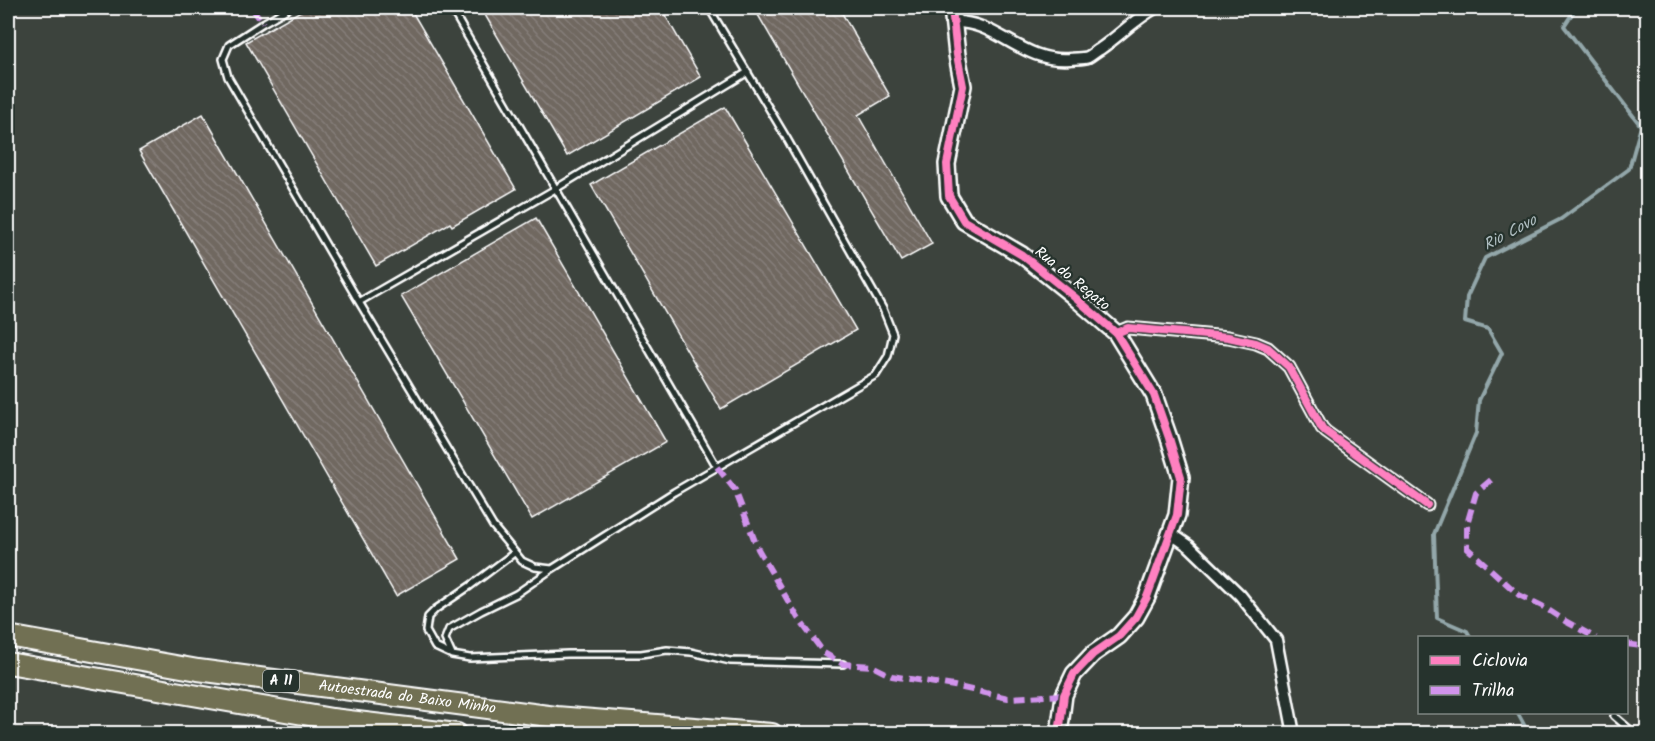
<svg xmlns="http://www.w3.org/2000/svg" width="1655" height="741" viewBox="0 0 1655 741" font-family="Kalam,sans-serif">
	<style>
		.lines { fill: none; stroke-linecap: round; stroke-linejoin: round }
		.stream { stroke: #93a7aa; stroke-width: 4 }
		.building { fill: url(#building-back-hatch); stroke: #fff; stroke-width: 1.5 }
		.lane-casing { stroke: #fff; stroke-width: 10 }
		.street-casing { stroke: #fff; stroke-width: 15 }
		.secondary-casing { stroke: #fff; stroke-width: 20 }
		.highway-casing { stroke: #fff; stroke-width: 24 }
		.lane { stroke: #26332d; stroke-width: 5 }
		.street { stroke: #26332d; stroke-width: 10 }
		.secondary { stroke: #26332d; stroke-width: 15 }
		.highway { stroke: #716f52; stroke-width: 20 }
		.quiet { stroke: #d193ec; stroke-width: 6; stroke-dasharray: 12 6; stroke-linecap: butt }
		.cycleway-casing { stroke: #26332d; stroke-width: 11 }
		.cycleway { stroke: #ff80c0; stroke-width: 8 }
		.labels { text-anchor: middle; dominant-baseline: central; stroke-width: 4.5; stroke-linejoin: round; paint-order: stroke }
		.shield { fill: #26332d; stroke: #bec2c0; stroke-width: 1.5 }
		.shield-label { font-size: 14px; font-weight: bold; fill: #fff }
		.street-label { font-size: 15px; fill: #fff; stroke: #26332d }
		.water-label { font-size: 16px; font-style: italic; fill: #aebdc0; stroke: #26332d }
	</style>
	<defs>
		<pattern id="building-back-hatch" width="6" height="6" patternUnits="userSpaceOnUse" patternTransform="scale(1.5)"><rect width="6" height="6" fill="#6f6761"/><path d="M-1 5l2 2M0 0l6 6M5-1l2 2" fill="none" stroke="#857e79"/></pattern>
	</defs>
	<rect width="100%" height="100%" fill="#3c433d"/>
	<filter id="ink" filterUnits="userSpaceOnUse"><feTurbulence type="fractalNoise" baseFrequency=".0167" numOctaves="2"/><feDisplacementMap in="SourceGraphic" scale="12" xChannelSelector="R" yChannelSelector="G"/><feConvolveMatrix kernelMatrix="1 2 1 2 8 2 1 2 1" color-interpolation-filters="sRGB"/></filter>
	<g filter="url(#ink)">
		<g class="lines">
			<!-- stream -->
			<path class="stream" d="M 1471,638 L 1467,631 L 1437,618 L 1434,534 L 1476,433 L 1479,400 L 1502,353 L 1488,329 L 1465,322 L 1467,297 L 1485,258 L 1561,219 L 1629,169 L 1641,126 L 1564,26 L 1576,8
				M 1517,712 L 1529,734"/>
		</g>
		<!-- building -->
		<path class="building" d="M 306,8 L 410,8 L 516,189 L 452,226 L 450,223 L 376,266 L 246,42 Z
			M 481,8 L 661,8 L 701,77 L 567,156 Z
			M 754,8 L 839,8 L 890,96 L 858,115 L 932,244 L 901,261 Z
			M 725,107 L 856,330 L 721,409 L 591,185 Z
			M 203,114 L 460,559 L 396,596 L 139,151 Z
			M 536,218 L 666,442 L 532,519 L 401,296 Z"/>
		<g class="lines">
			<!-- lane casing -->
			<g class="lane-casing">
				<path id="lane" d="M 289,8 L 263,23 L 229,45 L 223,59 L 228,77 L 359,302 L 493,526 L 522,561 L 535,567 L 552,569 L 674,492 L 876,375 L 888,356 L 893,334 L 883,309 L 786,137 L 709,8
					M 451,8 L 717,467
					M 359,302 L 557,188 L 748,72
					M 514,553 L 470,586 L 436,609 L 428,617 L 426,631 L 435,647 L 452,655 L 470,658 L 568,654 L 641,654 L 667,650 L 691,652 L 730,661 L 843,664
					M 452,655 L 445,639 L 449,629 L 481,611 L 516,594 L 552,569
					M 1614,716 L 1635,734"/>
			</g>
			<!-- street casing -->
			<g class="street-casing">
				<path id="street" d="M 954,22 C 998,21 1021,63 1070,59 C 1075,58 1083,59 1088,57 C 1092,55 1096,51 1100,49 C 1119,36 1135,19 1155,8
					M 1116,333 L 1128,328 L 1228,337 L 1256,343 L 1268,348 L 1289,367 L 1322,428 L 1326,432 L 1427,505
					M 1170,533 L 1189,546 L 1240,595 L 1276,640 L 1294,734"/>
			</g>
			<!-- secondary casing -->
			<g class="secondary-casing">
				<path id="secondary" d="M 952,8 L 957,55 L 963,86 L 947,164 L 949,196 L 964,221 L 1022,255 L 1072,295 L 1116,333 L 1154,395 L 1169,438 L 1181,477 L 1177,515 L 1147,597 L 1136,617 L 1119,636 L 1093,654 L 1074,674 L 1064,695 L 1059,734"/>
			</g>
			<!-- highway casing -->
			<g class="highway-casing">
				<g id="highway">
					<path id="s1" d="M 8,636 L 198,670 L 556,717 L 772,734"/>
					<path d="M 8,663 L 332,719 L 457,734"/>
				</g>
			</g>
			<!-- lane -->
			<use href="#lane" class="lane"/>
			<!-- street -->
			<use href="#street" class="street"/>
			<!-- secondary -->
			<use href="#secondary" class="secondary"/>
			<!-- highway -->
			<use href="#highway" class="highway"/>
			<!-- quiet -->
			<path class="quiet" d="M 252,8 L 263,23
				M 717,467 L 735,490 L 758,549 L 798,618 L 824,653 L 843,664 L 872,666 L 892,676 L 954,686 L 1008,698 L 1064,695
				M 1491,480 L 1476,493 L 1467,524 L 1467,548 L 1519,595 L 1542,606 L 1565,621 L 1596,638
				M 1626,644 L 1648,647"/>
			<!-- cycleway casing -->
			<g class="cycleway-casing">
				<path id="cycleway" d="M 952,8 L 957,55 L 963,86 L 947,164 L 949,196 L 964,221 L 1022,255 L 1072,295 L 1116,333 L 1154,395 L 1169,438 L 1181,477 L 1177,515 L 1147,597 L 1136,617 L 1119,636 L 1093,654 L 1074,674 L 1064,695 L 1059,734
					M 1116,333 L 1128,328 L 1228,337 L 1256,343 L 1268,348 L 1289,367 L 1322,428 L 1326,432 L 1427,505"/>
			</g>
			<!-- cycleway -->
			<use href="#cycleway" class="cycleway"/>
		</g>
	</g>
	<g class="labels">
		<!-- shield labels -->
		<rect class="shield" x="263" y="670" width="36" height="22" rx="4.5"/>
		<g class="shield-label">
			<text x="281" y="681">A 11</text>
		</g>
		<!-- street labels -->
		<g class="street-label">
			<text transform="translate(1072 279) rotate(39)">Rua do Regato</text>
			<text stroke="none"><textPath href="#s1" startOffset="404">Autoestrada do Baixo Minho</textPath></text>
		</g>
		<!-- water labels -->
		<g class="water-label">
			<text transform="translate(1510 233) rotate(-28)">Rio Covo</text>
		</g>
	</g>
	<!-- margin -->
	<rect width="1655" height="741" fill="none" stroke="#26332d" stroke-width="30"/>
	<rect x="15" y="15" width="1625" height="711" fill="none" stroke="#fff" stroke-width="2" filter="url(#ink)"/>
	<!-- legend -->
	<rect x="1418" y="636" width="210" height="78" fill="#26332d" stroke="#7d8581" stroke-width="1.5"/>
	<rect x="1430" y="656" width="30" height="9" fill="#ff80c0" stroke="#7d8581" stroke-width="1.5"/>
	<text x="1472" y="666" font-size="18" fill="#ffffff">Ciclovia</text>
	<rect x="1430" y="686" width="30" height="9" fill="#d193ec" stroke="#7d8581" stroke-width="1.5"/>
	<text x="1472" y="696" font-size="18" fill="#ffffff">Trilha</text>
</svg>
